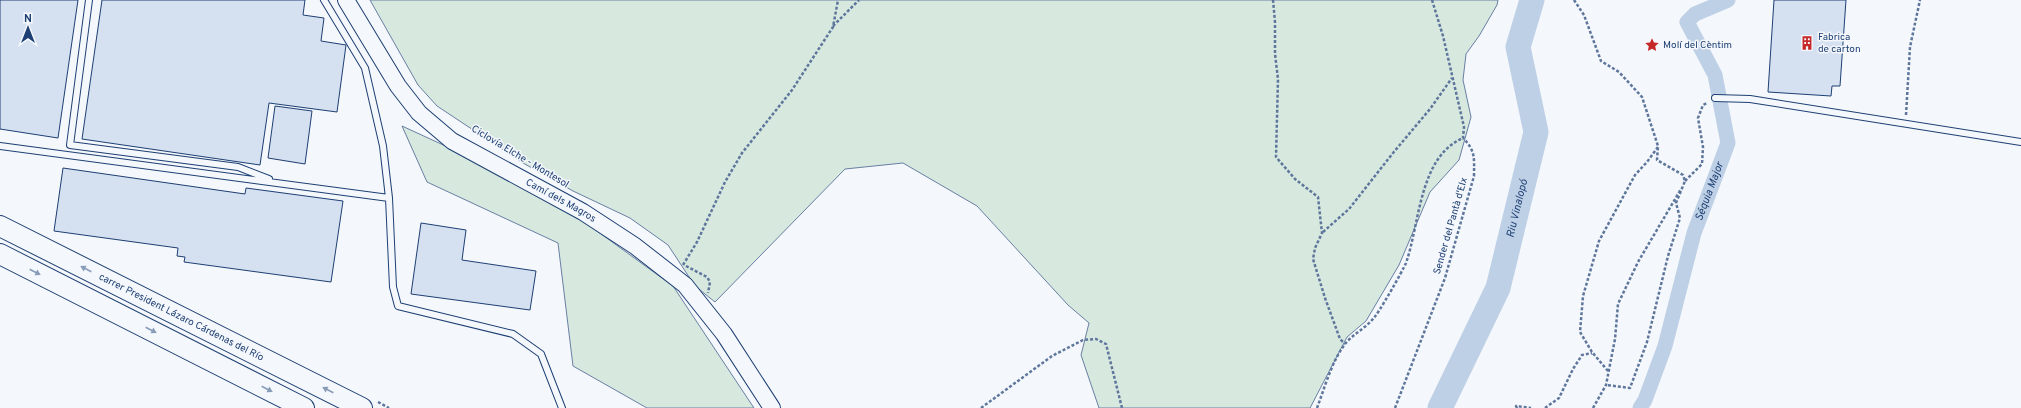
<svg xmlns="http://www.w3.org/2000/svg" width="2021" height="408" font-family="Overpass,sans-serif">
	<style>
		.green { fill: #d7e8df; stroke: #687fa3 }
		.lines { fill: none; stroke-linecap: round; stroke-linejoin: round }
		.canal { stroke: #bed0e5; stroke-width: 15 }
		.river { stroke: #bed0e5; stroke-width: 25 }
		.building { fill: #d5e0f0; stroke: #1d3f73 }
		.service-casing { stroke: #1d3f73; stroke-width: 8 }
		.tertiary-casing { stroke: #1d3f73; stroke-width: 18 }
		.primary-casing { stroke: #1d3f73; stroke-width: 22 }
		.path { stroke: #5e769c; stroke-width: 2.5; stroke-dasharray: 3 2; stroke-linecap: butt }
		.service { stroke: #f4f7fb; stroke-width: 6 }
		.tertiary { stroke: #f4f7fb; stroke-width: 16 }
		.primary { stroke: #f4f7fb; stroke-width: 20 }
		.oneway { fill: #889bb7 }
		.labels { text-anchor: middle; dominant-baseline: central; stroke-width: 3; stroke-linejoin: round; paint-order: stroke }
		.poi-label { font-size: 10px; fill: #1d3f73; stroke: #f4f7fb; text-anchor: start }
		.street-label { font-size: 10px; fill: #1d3f73; stroke: #f4f7fb }
		.water-label { font-size: 11px; font-style: italic; fill: #1d3f73; stroke: #f4f7fb }
	</style>
	<rect width="100%" height="100%" fill="#f4f7fb"/>
	<!-- green -->
	<path class="green" d="M 370,0 L 1498,0 L 1497,5 L 1479,36 L 1466,54 L 1463,80 L 1471,117 L 1459,160 L 1430,192 L 1399,265 L 1366,321 L 1347,337 L 1310,408 L 1099,408 L 1081,355 L 1089,323 L 1068,305 L 977,206 L 903,163 L 845,169 L 715,302 L 695,286 L 668,245 L 630,218 L 573,191 L 523,163 L 437,106 L 418,85 Z
		M 402,126 L 539,189 L 673,286 L 754,408 L 647,408 L 573,366 L 558,243 L 427,182 Z"/>
	<g class="lines">
		<!-- canal -->
		<path class="canal" id="s1" d="M 1640,408 L 1645,400 L 1665,346 L 1694,233 L 1728,143 L 1715,75 L 1687,22 L 1695,14 L 1728,0"/>
		<!-- river -->
		<path class="river" id="s2" d="M 1440,408 L 1498,288 L 1536,132 L 1518,47 L 1532,0"/>
	</g>
	<!-- building -->
	<path class="building" d="M 0,0 L 78,0 L 58,138 L 0,129 Z
		M 102,0 L 305,0 L 303,15 L 324,18 L 321,41 L 346,45 L 337,112 L 269,103 L 260,165 L 82,139 Z
		M 1774,0 L 1846,0 L 1840,86 L 1832,86 L 1831,96 L 1768,92 Z
		M 275,106 L 312,111 L 305,164 L 268,158 Z
		M 63,168 L 245,194 L 246,188 L 343,201 L 331,282 L 184,262 L 185,257 L 177,256 L 178,248 L 54,231 Z
		M 421,223 L 466,230 L 462,260 L 536,271 L 530,310 L 411,294 Z"/>
	<g class="lines">
		<defs>
			<path id="service" d="M 89,0 L 70,145 L 238,167 L 269,179
				M 324,0 L 365,68 L 383,146 L 389,198 L 393,287 L 398,306 L 513,334 L 541,354 L 562,408
				M 1715,98 L 1750,99 L 2021,142
				M 0,146 L 389,198"/>
			<g id="tertiary">
				<path id="s3" d="M 346,0 L 398,86 L 419,113 L 452,141 L 583,212 L 635,246 L 685,285 L 724,334 L 772,408"/>
			</g>
			<g id="primary">
				<path id="s4" d="M 0,226 L 362,408"/>
				<path d="M 0,254 L 304,408"/>
			</g>
		</defs>
		<!-- service casing -->
		<use href="#service" class="service-casing"/>
		<!-- tertiary casing -->
		<use href="#tertiary" class="tertiary-casing"/>
		<!-- primary casing -->
		<use href="#primary" class="primary-casing"/>
		<!-- path -->
		<path class="path" d="M 1273,0 L 1275,22 L 1275,54 L 1278,79 L 1276,157 L 1295,179 L 1318,197 L 1322,233 L 1315,248 L 1313,259 L 1325,298 L 1340,339 L 1345,344
			M 1432,0 L 1443,36 L 1464,127 L 1463,138
			M 1574,0 L 1584,15 L 1601,61 L 1619,72 L 1642,97 L 1658,146 L 1657,160 L 1683,175 L 1685,181 L 1676,203 L 1680,218 L 1668,256 L 1647,342 L 1630,388 L 1606,385
			M 833,26 L 859,0
			M 1906,115 L 1910,47 L 1920,0
			M 1685,181 L 1702,164 L 1703,147 L 1698,118 L 1703,105 L 1707,103
			M 1323,232 L 1349,209 L 1393,153 L 1430,109 L 1452,78
			M 683,265 L 697,242 L 725,182 L 742,153 L 792,90 L 833,27 L 838,0
			M 686,266 L 707,277 L 710,282 L 708,293
			M 1608,371 L 1592,352 L 1580,332 L 1583,296 L 1599,241 L 1635,175 L 1647,162 L 1658,147
			M 378,402 L 389,408
			M 981,408 L 1052,356 L 1083,340 L 1096,339 L 1106,344 L 1122,408
			M 1317,408 C 1325,387 1331,363 1345,344 C 1352,335 1364,329 1372,320 C 1378,315 1403,270 1406,263 C 1420,223 1419,157 1463,138
			M 1395,408 L 1445,278 L 1474,176 C 1474,159 1476,151 1463,138
			M 1517,408 L 1516,406 L 1531,408
			M 1545,408 L 1559,398 L 1573,369 L 1582,355 L 1592,353
			M 1593,408 L 1606,385 L 1615,339 L 1618,304 L 1638,262 L 1681,189"/>
		<!-- service -->
		<use href="#service" class="service"/>
		<!-- tertiary -->
		<use href="#tertiary" class="tertiary"/>
		<!-- primary -->
		<use href="#primary" class="primary"/>
	</g>
	<!-- one-way arrows -->
	<defs><path id="oneway-solid" d="M-6-.8H1V-3.2L6.5 0L1 3.2V.8H-6Z"/></defs>
	<g class="oneway">
		<use href="#oneway-solid" transform="translate(86 269) rotate(-153)"/>
		<use href="#oneway-solid" transform="translate(35 272) rotate(27)"/>
		<use href="#oneway-solid" transform="translate(151 330) rotate(27)"/>
		<use href="#oneway-solid" transform="translate(267 389) rotate(27)"/>
		<use href="#oneway-solid" transform="translate(328 390) rotate(-153)"/>
	</g>
	<!-- icons -->
	<defs>
		<symbol id="building-bare" viewBox="-9 -9 18 18"><path d="M-4-6H4V6H1V3H-1V6H-4ZM-2.5-4.3h1.7v1.8h-1.7ZM.8-4.3h1.7v1.8H.8ZM-2.5-1h1.7V.8h-1.7ZM.8-1h1.7V.8H.8Z" fill="#c62828" stroke="#f4f7fb" stroke-width="2.5" paint-order="stroke"/></symbol>
		<symbol id="sight-bare" viewBox="-9 -9 18 18"><path d="M0-6L1.8-2.2L6-1.7L2.9 1.2L3.7 5.4L0 3.3L-3.7 5.4L-2.9 1.2L-6-1.7L-1.8-2.2Z" fill="#c62828" stroke="#f4f7fb" stroke-width="2.5" paint-order="stroke"/></symbol>
	</defs>
	<g fill-rule="evenodd">
		<use href="#building-bare" x="1797" y="33" width="20" height="20"/>
		<use href="#sight-bare" x="1642" y="35" width="20" height="20"/>
	</g>
	<g class="labels">
		<!-- poi labels -->
		<g class="poi-label">
			<text x="1818" y="37">Fabrica<tspan x="1818" dy="12">de carton</tspan></text>
			<text x="1663" y="45">Molí del Cèntim</text>
		</g>
		<!-- street labels -->
		<g class="street-label">
			<text transform="translate(520 157) rotate(31)">Ciclovía Elche - Montesol</text>
			<text stroke="none"><textPath href="#s3" startOffset="302">Camí dels Magros</textPath></text>
			<text transform="translate(1451 226) rotate(-74)">Sender del Pantà d'Elx</text>
			<text stroke="none"><textPath href="#s4" startOffset="203">carrer President Lázaro Cárdenas del Río</textPath></text>
		</g>
		<!-- water labels -->
		<g class="water-label">
			<text stroke="none"><textPath href="#s1" startOffset="228">Séquia Major</textPath></text>
			<text stroke="none"><textPath href="#s2" startOffset="215">Riu Vinalopó</textPath></text>
		</g>
	</g>
	<!-- north arrow -->
	<g transform="translate(28 28)" stroke="#f4f7fb" stroke-width="3" paint-order="stroke">
	<path d="M0-3L7 15L0 10L-7 15Z" fill="#1d3f73"/>
	<text y="-6" font-size="11" font-weight="bold" text-anchor="middle" fill="#1d3f73">N</text>
	</g>
</svg>
